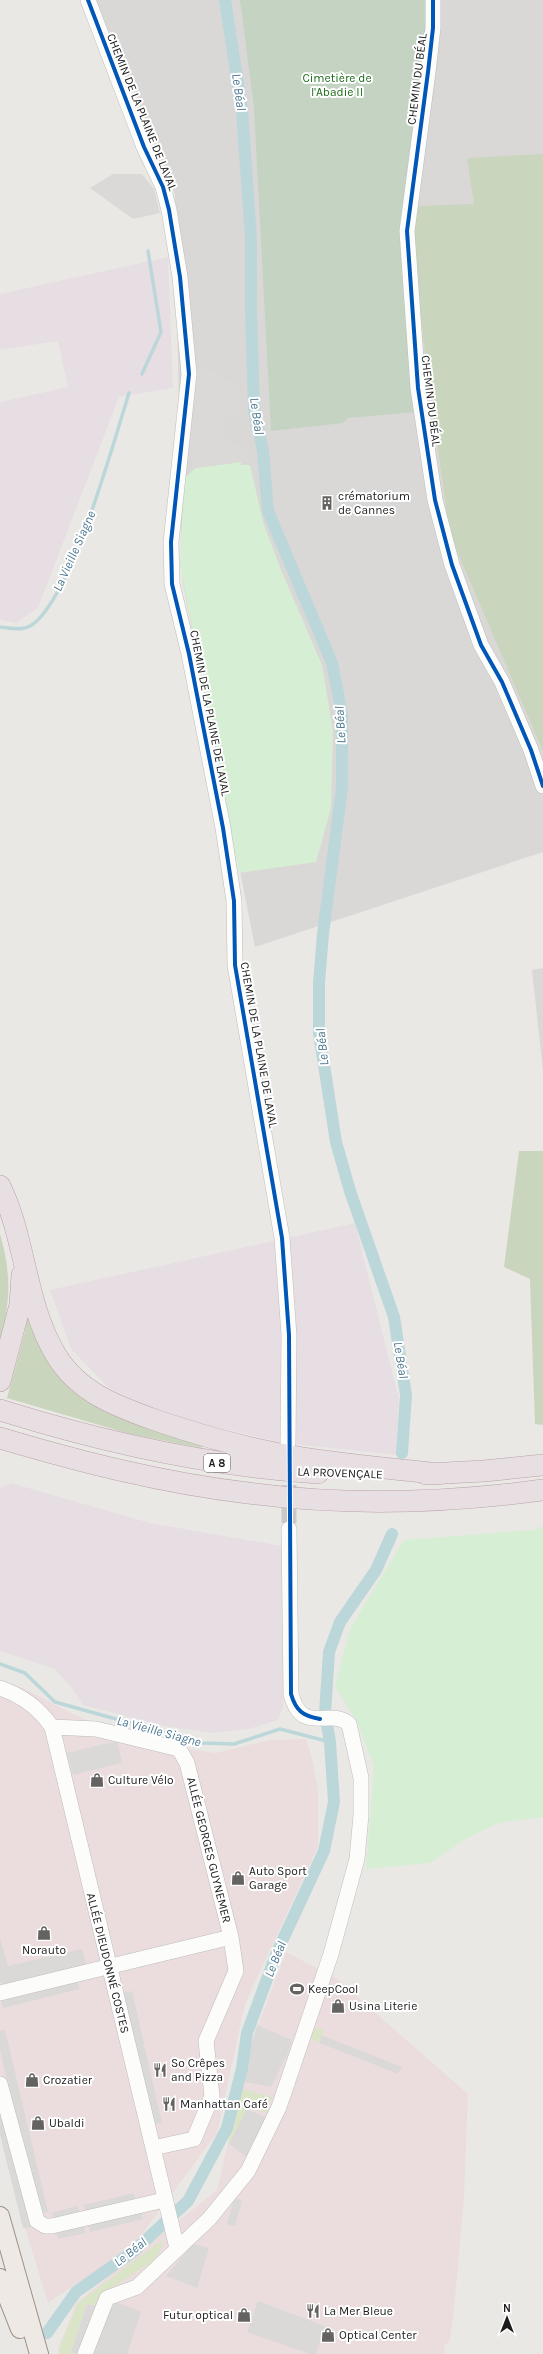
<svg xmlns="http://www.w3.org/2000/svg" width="543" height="2354" font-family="Karla,sans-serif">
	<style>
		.residential { fill: #d9d8d6 }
		.commercial { fill: #ebdddd }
		.industrial { fill: #e7dee4 }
		.grass { fill: #dae4c7 }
		.forest { fill: #c9d5bd }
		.cemetery { fill: #c5d3c3 }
		.park { fill: #d6eed3 }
		.parking { fill: #dad9d8 }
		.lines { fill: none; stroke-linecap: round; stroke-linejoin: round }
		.stream { stroke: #bcd7d9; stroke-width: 3.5 }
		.canal { stroke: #bcd7d9; stroke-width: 12 }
		.minor-tunnel { stroke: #cbc9c7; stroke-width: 15; stroke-dasharray: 15 8; stroke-linecap: butt }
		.minor-casing { stroke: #bdbdbb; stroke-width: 16 }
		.major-casing { stroke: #9d9285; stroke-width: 20 }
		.highway-casing { stroke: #bba0ab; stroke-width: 22 }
		.minor { stroke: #fcfcfb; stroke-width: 15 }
		.major { stroke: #eee9e5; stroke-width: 18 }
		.highway { stroke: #e7dfe1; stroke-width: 21 }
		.cycleway-casing { stroke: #fff; stroke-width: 6 }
		.cycleway { stroke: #0057b8; stroke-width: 4 }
		.labels { text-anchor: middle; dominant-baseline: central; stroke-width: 4; stroke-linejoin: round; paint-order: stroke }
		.shield { fill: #fff; stroke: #606060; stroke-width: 1 }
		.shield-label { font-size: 11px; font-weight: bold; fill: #1c1c1c }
		.park-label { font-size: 12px; fill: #1b6b18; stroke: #fff }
		.street-label { font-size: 12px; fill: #1c1c1c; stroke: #fff }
		.poi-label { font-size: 12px; fill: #1c1c1c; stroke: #fff; text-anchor: start }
		.water-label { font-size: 13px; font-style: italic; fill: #4e7891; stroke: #fff }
	</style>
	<rect width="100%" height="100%" fill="#eae8e5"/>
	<!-- residential -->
	<path class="residential" d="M 96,0 L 543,0 L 543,852 L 255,947 L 182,579 L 175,195 Z
		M 543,968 L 543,1071 L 532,970 Z"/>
	<!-- commercial -->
	<path class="commercial" d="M 0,1681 L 23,1688 L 97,1726 L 190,1749 L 216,1753 L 270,1740 L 306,1739 L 311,1754 L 318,1789 L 318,1847 L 245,2004 L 217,2133 L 134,2245 L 48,2303 L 26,2231 L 0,2121 Z
		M 286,1952 L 336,1978 L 468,2094 L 464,2198 L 454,2310 L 450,2341 L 445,2345 L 444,2354 L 59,2354 L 58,2349 L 77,2302 L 217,2190 L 251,2044 Z"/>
	<!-- industrial -->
	<path class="industrial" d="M 168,257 L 173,388 L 119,397 L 38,608 L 16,623 L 0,620 L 0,402 L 68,387 L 58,341 L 0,350 L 0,294 Z
		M 355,1223 L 399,1399 L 396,1455 L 283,1443 L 169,1416 L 109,1388 L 71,1349 L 50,1290 Z
		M 11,1483 L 150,1523 L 282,1546 L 283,1707 L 278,1720 L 249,1729 L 213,1733 L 164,1726 L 83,1705 L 72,1688 L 54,1669 L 0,1651 L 0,1488 Z"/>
	<!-- grass -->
	<path class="grass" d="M 316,2028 L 324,2030 L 320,2043 L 309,2038 Z
		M 241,2089 L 272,2097 L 267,2112 L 247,2109 L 229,2144 L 229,2136 L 234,2128 Z
		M 161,2241 L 163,2246 L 153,2261 L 102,2294 L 95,2306 L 87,2304 L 71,2352 L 75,2354 L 60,2354 L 59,2349 L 78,2303 Z"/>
	<!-- forest -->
	<path class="forest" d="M 543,154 L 543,751 L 450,535 L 426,363 L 413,235 L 419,206 L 474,204 L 467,158 Z
		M 519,1151 L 543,1151 L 543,1425 L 535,1424 L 530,1279 L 504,1267 Z
		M 0,1234 C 12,1275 10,1303 0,1344 Z
		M 29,1306 L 47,1355 L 203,1442 L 202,1448 L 130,1434 L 7,1398 L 25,1331 Z"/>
	<!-- cemetery -->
	<path class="cemetery" d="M 240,0 L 428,0 L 424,79 L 409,173 L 416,412 L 348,418 L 343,423 L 271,431 L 254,108 Z"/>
	<!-- park -->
	<path class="park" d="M 241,462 L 241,465 L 250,465 L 263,522 L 279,565 L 322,665 L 333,731 L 331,808 L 316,862 L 239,873 L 180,565 L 184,479 L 195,468 Z
		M 543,1526 L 543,1817 L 499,1823 L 467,1838 L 430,1863 L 366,1869 L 374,1767 L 358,1724 L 335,1686 L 351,1627 L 404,1540 L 533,1530 Z"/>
	<!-- parking -->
	<path class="parking" d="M 113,174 L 142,174 L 154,189 L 160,213 L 133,219 L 90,188 Z
		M 199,358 L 209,370 L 227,381 L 239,383 L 240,416 L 227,415 L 220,429 L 232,442 L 247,448 L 241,462 L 195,468 L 189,454 L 193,397 Z
		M 117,1741 L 122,1763 L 73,1775 L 67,1753 Z
		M 0,1938 L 8,1966 L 82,1949 L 86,1964 L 5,1985 L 0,1982 Z
		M 78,1982 L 79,1989 L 3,2008 L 1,2001 Z
		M 132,1991 L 162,2123 L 154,2124 L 122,1993 Z
		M 257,2025 L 292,2040 L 288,2053 L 271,2087 L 241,2081 Z
		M 5,2030 L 48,2212 L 38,2214 L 0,2050 L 0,2031 Z
		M 321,2035 L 402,2067 L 398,2074 L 320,2043 Z
		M 0,2099 L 20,2182 L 32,2227 L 23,2228 L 0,2135 Z
		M 247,2109 L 268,2119 L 248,2158 L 229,2144 Z
		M 134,2193 L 135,2200 L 86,2213 L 84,2205 Z
		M 234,2198 L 242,2201 L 235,2226 L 227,2224 Z
		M 77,2206 L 80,2214 L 54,2221 L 52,2213 Z
		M 141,2210 L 143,2219 L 90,2232 L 87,2223 Z
		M 83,2225 L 86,2233 L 58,2239 L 55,2231 Z
		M 193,2244 L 209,2248 L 197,2288 L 166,2276 Z
		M 258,2301 L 325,2326 L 316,2354 L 310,2354 L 247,2332 Z
		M 116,2302 L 141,2312 L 127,2354 L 91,2354 L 106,2309 Z
		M 87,2304 L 95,2306 L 77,2354 L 75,2354 L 71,2352 Z"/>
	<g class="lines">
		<!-- stream -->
		<path class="stream" d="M 142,374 L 161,332 L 148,251
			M 0,627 C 8,628 22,631 30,626 C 70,603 114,441 129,393
			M 0,1664 L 25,1673 L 55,1702 L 202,1743 L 234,1744 L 280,1729 L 330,1742"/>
		<!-- canal -->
		<path class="canal" d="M 225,0 L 242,110 L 251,238 L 251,309 L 254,410 L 263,451 L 268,511 L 332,663 L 342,715 L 342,787 L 323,934 L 319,983 L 319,1033 L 336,1142 L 350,1191 L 394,1317 L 406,1395 L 402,1453
			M 47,2333 L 76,2292 L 134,2251 L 188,2201 L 227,2128 L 242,2068 L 247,2033 L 277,1952 L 324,1851 L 334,1802 L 330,1742 L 325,1713 L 329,1652 L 340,1622 L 376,1570 L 392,1534"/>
		<!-- minor-tunnel -->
		<path class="minor-tunnel" d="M 289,1462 L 289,1529"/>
		<defs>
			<path id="minor" d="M 88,0 L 144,147 L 163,187 L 169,210 L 180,277 L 189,374 L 171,542 L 172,584 L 189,654 L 223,828 L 234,901 L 235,965 L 282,1238 L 289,1335 L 288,1444
				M 433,0 L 433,28 L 428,72 L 407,231 L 418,388 L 435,500 L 452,565 L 481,645 L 502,682 L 531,750 L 543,786
				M 0,1688 C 21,1695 39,1708 52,1727 L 177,2248
				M 52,1727 L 96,1729 L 179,1749 L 187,1763 L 231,1937 L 236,1971 L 206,2041 L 212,2096 L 194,2139 L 153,2148
				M 0,1993 L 231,1937
				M 0,2084 L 37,2221 L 45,2226 L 52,2226 L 164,2200
				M 85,2354 L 107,2298 L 137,2287 L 209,2219 L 248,2171 L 279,2107 L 331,1954 L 357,1859 L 361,1815 L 361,1778 L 349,1724 C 329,1707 302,1736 291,1694 L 289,1529"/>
			<path id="major" d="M 0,2216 L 39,2354
				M 0,2278 L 20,2329"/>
			<path id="highway" d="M 0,1186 C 26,1239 25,1304 56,1355 C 78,1392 116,1406 155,1420 C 196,1434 238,1446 280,1454 C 333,1464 387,1468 440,1474
				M 0,1381 L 20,1305 L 22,1275
				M 0,1410 C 105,1443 209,1466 318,1473
				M 0,1438 C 81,1462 163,1483 248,1493 C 345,1506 446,1503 543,1490
				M 426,1474 L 484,1471 L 543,1465"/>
		</defs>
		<!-- minor casing -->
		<use href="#minor" class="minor-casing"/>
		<!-- major casing -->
		<use href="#major" class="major-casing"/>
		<!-- highway casing -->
		<use href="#highway" class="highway-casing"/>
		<!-- minor -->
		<use href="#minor" class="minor"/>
		<!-- major -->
		<use href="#major" class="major"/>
		<!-- highway -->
		<use href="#highway" class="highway"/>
		<defs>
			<path id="cycleway" d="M 88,0 L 144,147 L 163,187 L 169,210 L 180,277 L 189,374 L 171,542 L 172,584 L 189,654 L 223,828 L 234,901 L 235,965 L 282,1238 L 289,1335 L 291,1694 C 296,1711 303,1716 320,1719
				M 433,0 L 433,28 L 428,72 L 407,231 L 418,388 L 435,500 L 452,565 L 481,645 L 502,682 L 531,750 L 543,786"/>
		</defs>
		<!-- cycleway casing -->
		<use href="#cycleway" class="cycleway-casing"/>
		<!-- cycleway -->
		<use href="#cycleway" class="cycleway"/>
	</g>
	<!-- icons -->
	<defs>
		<symbol id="building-bare" viewBox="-9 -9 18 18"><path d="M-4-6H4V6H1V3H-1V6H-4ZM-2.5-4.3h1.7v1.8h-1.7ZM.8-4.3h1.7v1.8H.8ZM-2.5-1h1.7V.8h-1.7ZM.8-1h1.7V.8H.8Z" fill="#646362" stroke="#fff" stroke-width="2.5" paint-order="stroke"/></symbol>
		<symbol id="shop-bare" viewBox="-9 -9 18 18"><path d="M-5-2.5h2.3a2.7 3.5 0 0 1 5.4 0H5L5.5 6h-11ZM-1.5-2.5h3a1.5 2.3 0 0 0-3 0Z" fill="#646362" stroke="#fff" stroke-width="2.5" paint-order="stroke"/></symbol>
		<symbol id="stadium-bare" viewBox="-9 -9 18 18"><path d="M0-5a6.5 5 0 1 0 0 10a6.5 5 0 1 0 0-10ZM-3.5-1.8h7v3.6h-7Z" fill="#646362" stroke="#fff" stroke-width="2.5" paint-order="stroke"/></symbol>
		<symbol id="restaurant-bare" viewBox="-9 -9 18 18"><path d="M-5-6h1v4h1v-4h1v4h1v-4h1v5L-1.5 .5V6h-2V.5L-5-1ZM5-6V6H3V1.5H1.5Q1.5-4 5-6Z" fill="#646362" stroke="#fff" stroke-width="2.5" paint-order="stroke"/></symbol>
	</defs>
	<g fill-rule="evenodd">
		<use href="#building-bare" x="317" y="493" width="20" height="20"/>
		<use href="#shop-bare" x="87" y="1770" width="20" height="20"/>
		<use href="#shop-bare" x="228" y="1868" width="20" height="20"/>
		<use href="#shop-bare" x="34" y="1923" width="20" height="20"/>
		<use href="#stadium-bare" x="287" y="1979" width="20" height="20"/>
		<use href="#shop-bare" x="328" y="1996" width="20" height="20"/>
		<use href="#restaurant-bare" x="150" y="2060" width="20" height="20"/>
		<use href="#shop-bare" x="22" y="2070" width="20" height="20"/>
		<use href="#restaurant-bare" x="159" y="2094" width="20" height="20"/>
		<use href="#shop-bare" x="28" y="2113" width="20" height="20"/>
		<use href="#restaurant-bare" x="303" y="2301" width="20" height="20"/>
		<use href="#shop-bare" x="234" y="2305" width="20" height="20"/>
		<use href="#shop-bare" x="318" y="2325" width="20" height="20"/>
	</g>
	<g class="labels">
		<!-- shield labels -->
		<rect class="shield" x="204" y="1454" width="26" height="18" rx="3"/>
		<g class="shield-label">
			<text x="217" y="1463">A 8</text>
		</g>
		<!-- park labels -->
		<g class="park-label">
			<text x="337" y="78">Cimetière de<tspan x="337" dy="14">l'Abadie II</tspan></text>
		</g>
		<!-- street labels -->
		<g class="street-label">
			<text transform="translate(417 79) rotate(-83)">CHEMIN DU BÉAL</text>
			<text transform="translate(142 112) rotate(68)">CHEMIN DE LA PLAINE DE LAVAL</text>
			<text transform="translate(431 401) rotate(83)">CHEMIN DU BÉAL</text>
			<text transform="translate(210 713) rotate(79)">CHEMIN DE LA PLAINE DE LAVAL</text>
			<text transform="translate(259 1045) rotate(80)">CHEMIN DE LA PLAINE DE LAVAL</text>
			<text transform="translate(340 1473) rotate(2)">LA PROVENÇALE</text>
			<text transform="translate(209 1850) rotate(76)">ALLÉE GEORGES GUYNEMER</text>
			<text transform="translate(108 1963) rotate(76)">ALLÉE DIEUDONNÉ COSTES</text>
		</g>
		<!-- poi labels -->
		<g class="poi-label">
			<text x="338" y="496">crématorium<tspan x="338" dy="14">de Cannes</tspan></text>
			<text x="108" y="1780">Culture Vélo</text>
			<text x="249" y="1871">Auto Sport<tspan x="249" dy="14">Garage</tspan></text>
			<text x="44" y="1950" text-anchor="middle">Norauto</text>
			<text x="308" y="1989">KeepCool</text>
			<text x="349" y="2006">Usina Literie</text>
			<text x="171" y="2063">So Crêpes<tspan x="171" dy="14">and Pizza</tspan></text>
			<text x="43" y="2080">Crozatier</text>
			<text x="180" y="2104">Manhattan Café</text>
			<text x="49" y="2123">Ubaldi</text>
			<text x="324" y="2311">La Mer Bleue</text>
			<text x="233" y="2315" text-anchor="end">Futur optical</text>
			<text x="339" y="2335">Optical Center</text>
		</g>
		<!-- water labels -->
		<g class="water-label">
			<text transform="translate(239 92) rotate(82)">Le Béal</text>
			<text transform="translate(257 416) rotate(82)">Le Béal</text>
			<text transform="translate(74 551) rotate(-66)">La Vieille Siagne</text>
			<text transform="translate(340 725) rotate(-93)">Le Béal</text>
			<text transform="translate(322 1047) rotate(-96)">Le Béal</text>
			<text transform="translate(401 1360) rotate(81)">Le Béal</text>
			<text transform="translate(159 1731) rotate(15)">La Vieille Siagne</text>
			<text transform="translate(275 1959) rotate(-68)">Le Béal</text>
			<text transform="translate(130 2252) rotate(-38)">Le Béal</text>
		</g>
	</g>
	<!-- north arrow -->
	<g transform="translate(507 2318)" stroke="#ffffff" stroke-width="3" paint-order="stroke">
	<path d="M0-3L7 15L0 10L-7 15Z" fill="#1c1c1c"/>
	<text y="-6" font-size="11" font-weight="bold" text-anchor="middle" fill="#1c1c1c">N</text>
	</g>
</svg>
